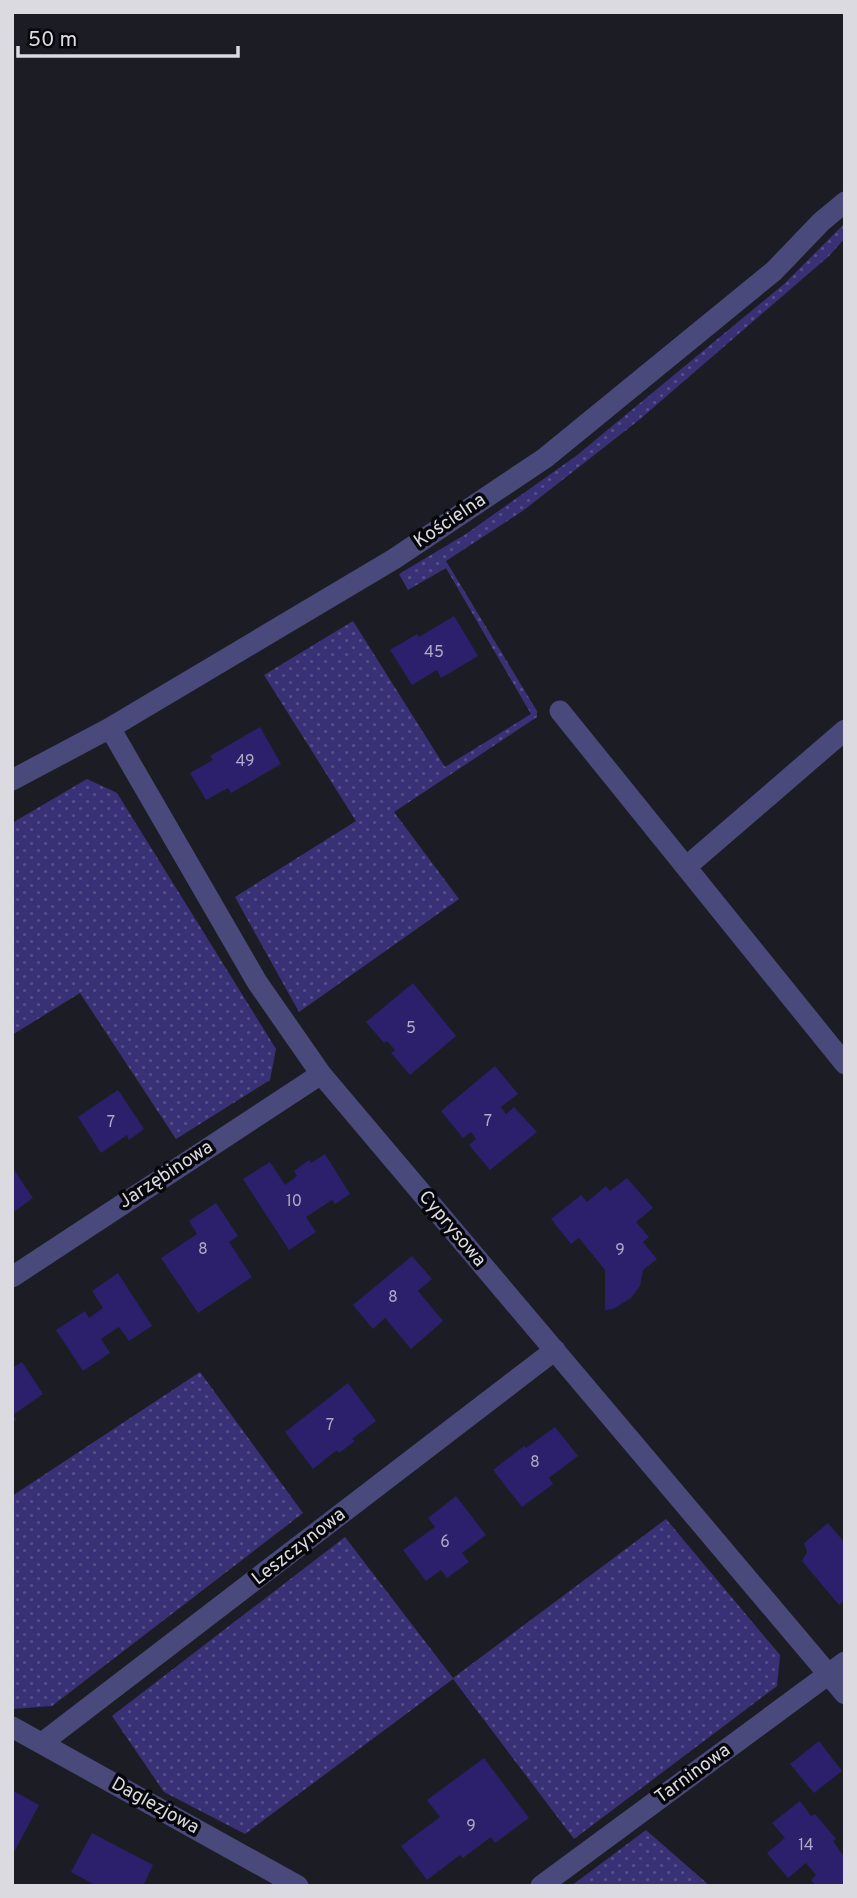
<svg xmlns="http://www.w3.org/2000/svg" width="857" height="1898" font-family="Overpass,sans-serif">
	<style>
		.grass { fill: url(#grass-dots) }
		.building { fill: #2c1f6b }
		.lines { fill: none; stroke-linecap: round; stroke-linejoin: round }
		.street { stroke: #4a497c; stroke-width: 21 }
		.labels { text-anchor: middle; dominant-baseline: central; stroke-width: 7; stroke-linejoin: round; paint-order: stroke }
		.number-label { font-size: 16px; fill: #aeabc3 }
		.street-label { font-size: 19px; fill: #dadae0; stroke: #07070b }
	</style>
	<defs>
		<pattern id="grass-dots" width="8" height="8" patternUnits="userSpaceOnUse" patternTransform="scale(1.75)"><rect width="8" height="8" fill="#383176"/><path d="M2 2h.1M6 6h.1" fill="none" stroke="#544e89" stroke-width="1.8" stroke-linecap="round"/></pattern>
	</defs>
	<rect width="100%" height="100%" fill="#1c1d24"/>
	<!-- grass -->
	<path class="grass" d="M 845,223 L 845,238 L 829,256 L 639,420 L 524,510 L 446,561 L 537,711 L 537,717 L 394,812 L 459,899 L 299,1012 L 235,897 L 356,821 L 264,675 L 353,621 L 445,767 L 531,714 L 446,568 L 408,590 L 399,574 L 466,534 L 576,456 L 784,284 Z
		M 87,779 L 117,793 L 276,1049 L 270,1080 L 176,1139 L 80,993 L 12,1035 L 12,823 Z
		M 200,1372 L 303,1513 L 52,1706 L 12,1709 L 12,1496 Z
		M 666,1519 L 780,1655 L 777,1686 L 574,1839 L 453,1679 L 245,1834 L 164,1792 L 112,1716 L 345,1537 L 453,1678 Z
		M 646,1830 L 710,1886 L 571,1886 Z"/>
	<!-- building -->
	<path class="building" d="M 454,616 L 478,656 L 441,678 L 437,670 L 412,685 L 390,650 L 417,634 L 419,637 Z
		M 260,727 L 281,764 L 231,793 L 228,788 L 206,800 L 190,773 L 213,760 L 210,756 Z
		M 413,983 L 456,1036 L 410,1075 L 391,1053 L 395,1050 L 387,1041 L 384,1043 L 366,1022 Z
		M 495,1066 L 518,1094 L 501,1107 L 506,1114 L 514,1107 L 537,1132 L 490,1170 L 469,1145 L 476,1139 L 471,1132 L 463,1138 L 441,1111 Z
		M 118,1090 L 144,1129 L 129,1140 L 127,1135 L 101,1153 L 78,1117 Z
		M 325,1154 L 350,1194 L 335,1204 L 332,1200 L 306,1217 L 316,1232 L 289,1250 L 243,1179 L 270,1162 L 285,1185 L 297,1176 L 294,1171 L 309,1160 L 311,1163 Z
		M 12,1167 L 33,1198 L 12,1213 Z
		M 627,1178 L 653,1208 L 636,1222 L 649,1237 L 643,1242 L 657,1259 L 643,1270 L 640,1286 L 631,1298 L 613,1309 L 605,1310 L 605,1270 L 579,1238 L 571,1244 L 551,1219 L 581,1195 L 587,1202 L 606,1186 L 610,1191 Z
		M 216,1203 L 238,1236 L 229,1242 L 252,1277 L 198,1313 L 161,1258 L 197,1234 L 189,1221 Z
		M 412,1256 L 432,1279 L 418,1291 L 443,1321 L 411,1349 L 385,1318 L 373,1329 L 353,1305 Z
		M 118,1273 L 152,1326 L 129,1341 L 119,1327 L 101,1339 L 110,1353 L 83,1371 L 56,1330 L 85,1311 L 89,1318 L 103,1308 L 92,1291 Z
		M 22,1362 L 43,1394 L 13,1415 L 16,1420 L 12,1423 L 12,1368 Z
		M 348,1383 L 376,1421 L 352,1439 L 355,1441 L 339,1453 L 337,1450 L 313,1469 L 285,1432 Z
		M 555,1427 L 578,1456 L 549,1478 L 553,1484 L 522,1507 L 493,1470 L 524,1446 L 526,1448 Z
		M 456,1496 L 486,1535 L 462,1553 L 469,1562 L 447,1578 L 441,1570 L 426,1581 L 403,1550 L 435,1527 L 428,1518 Z
		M 828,1523 L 845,1543 L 845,1600 L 839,1605 L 802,1561 L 807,1552 L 804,1543 Z
		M 819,1741 L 842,1771 L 814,1793 L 790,1764 Z
		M 484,1758 L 529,1818 L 495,1843 L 491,1837 L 463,1858 L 460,1855 L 427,1880 L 401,1846 L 440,1817 L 427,1800 Z
		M 12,1790 L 39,1805 L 12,1856 Z
		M 800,1801 L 811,1816 L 815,1814 L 836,1839 L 833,1841 L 842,1854 L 845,1852 L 845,1886 L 816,1886 L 811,1880 L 816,1875 L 806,1863 L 788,1878 L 767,1853 L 785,1838 L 772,1823 Z
		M 92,1833 L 153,1865 L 143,1886 L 97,1886 L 71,1872 Z"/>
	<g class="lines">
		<!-- street -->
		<path class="street" d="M 560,711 L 845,1064
			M 110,728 L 257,982 L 321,1074 L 845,1694
			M 12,780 L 110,728 L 394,559 L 545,458 L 774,271 L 821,222 L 845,202
			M 686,867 L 845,730
			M 12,1277 L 321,1074
			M 12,1727 L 298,1886
			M 42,1743 L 555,1350
			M 541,1886 L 845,1662"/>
	</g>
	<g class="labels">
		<!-- number labels -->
		<g class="number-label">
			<text x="434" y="653">45</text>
			<text x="245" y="762">49</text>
			<text x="411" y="1029">5</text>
			<text x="488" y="1122">7</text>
			<text x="111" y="1123">7</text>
			<text x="294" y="1202">10</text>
			<text x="203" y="1250">8</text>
			<text x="620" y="1251">9</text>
			<text x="393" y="1298">8</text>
			<text x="330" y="1426">7</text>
			<text x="535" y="1463">8</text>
			<text x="445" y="1543">6</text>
			<text x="471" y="1827">9</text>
			<text x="806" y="1846">14</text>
		</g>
		<!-- street labels -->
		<g class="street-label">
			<text transform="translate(450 521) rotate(-34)">Kościelna</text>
			<text transform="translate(166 1175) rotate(-33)">Jarzębinowa</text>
			<text transform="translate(452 1229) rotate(50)">Cyprysowa</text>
			<text transform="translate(299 1547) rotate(-38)">Leszczynowa</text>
			<text transform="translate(693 1774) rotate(-36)">Tarninowa</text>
			<text transform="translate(155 1806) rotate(29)">Daglezjowa</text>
		</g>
	</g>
	<!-- border -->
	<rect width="857" height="1898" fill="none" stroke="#dadae0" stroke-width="28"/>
	<!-- scale -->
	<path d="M18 46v10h220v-10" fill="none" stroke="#dadae0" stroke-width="3.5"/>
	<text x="28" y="46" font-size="21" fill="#dadae0" stroke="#07070b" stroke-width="5" paint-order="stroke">50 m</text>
</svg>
